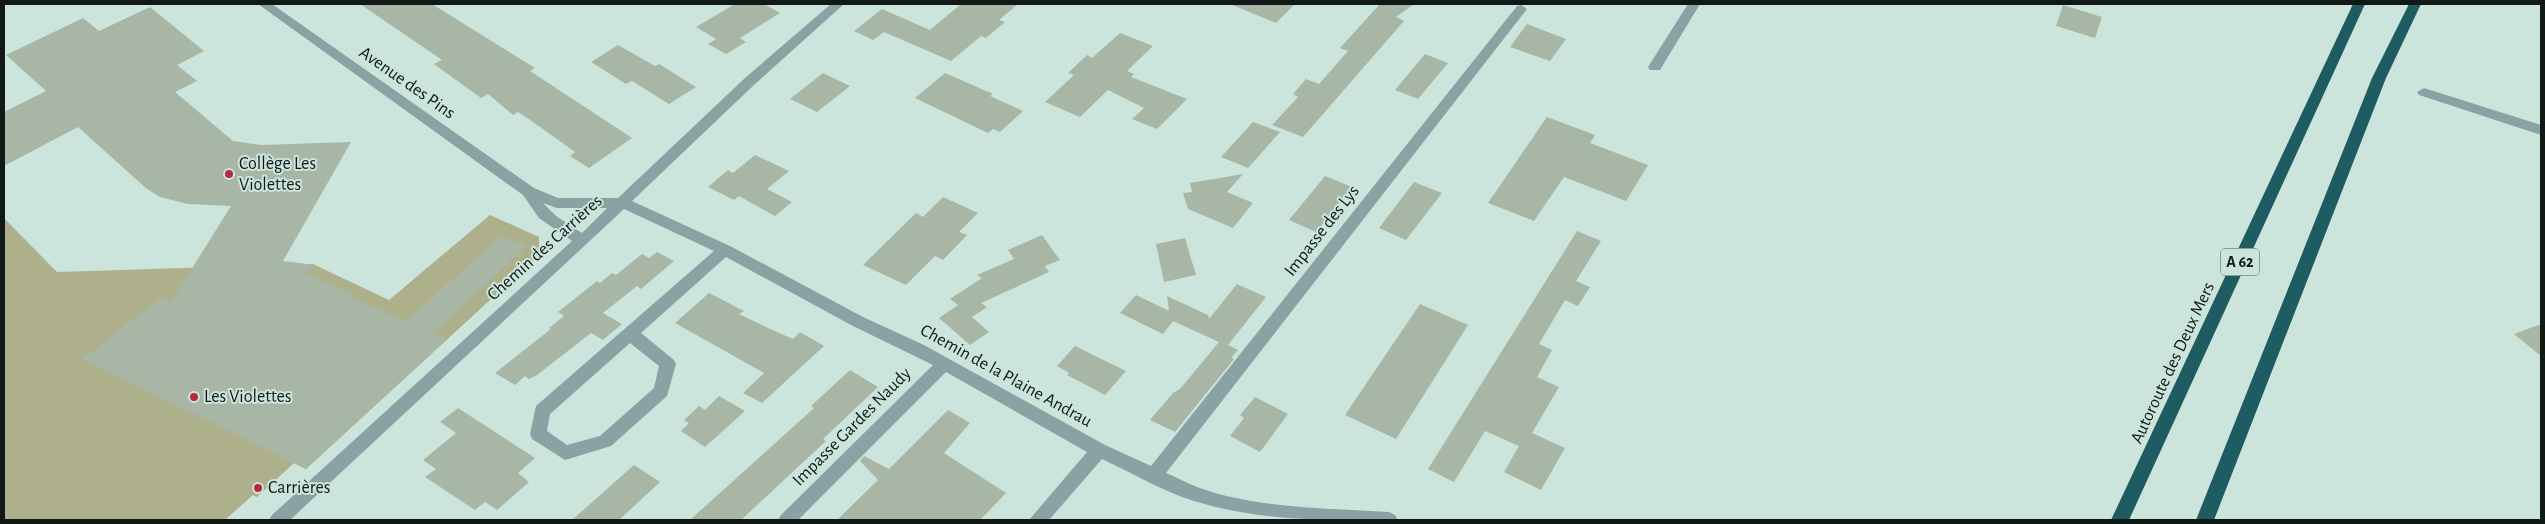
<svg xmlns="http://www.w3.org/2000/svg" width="2545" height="524" font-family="'Alegreya Sans',sans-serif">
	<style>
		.green { fill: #aeb08b }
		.building { fill: #a7b6a5 }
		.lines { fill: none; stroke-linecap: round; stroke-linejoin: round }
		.minor { fill: #89a2a4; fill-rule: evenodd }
		.highway { fill: #1f5c61; fill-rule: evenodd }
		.poi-dot { fill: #b92740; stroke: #cce5dc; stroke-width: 2 }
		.labels { text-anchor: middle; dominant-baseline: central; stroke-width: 4; stroke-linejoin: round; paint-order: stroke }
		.shield { fill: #cce5dc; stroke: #485651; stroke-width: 1 }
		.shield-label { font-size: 16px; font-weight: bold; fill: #101916 }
		.street-label { font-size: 18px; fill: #101916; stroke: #cce5dc }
		.poi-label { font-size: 18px; fill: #101916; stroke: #cce5dc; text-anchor: start }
	</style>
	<rect width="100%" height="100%" fill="#cce5dc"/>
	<!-- green -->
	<path class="green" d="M 490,215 L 539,237 L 539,255 L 306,469 L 294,463 L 257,497 L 253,495 L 225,520 L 4,520 L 4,218 L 57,272 L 307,264 L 313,264 L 389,300 Z"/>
	<!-- building -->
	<path class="building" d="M 360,4 L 432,4 L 535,68 L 530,71 L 632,138 L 589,168 L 570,156 L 575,152 L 526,117 L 518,112 L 513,115 L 488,94 L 481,98 L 434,64 L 442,60 Z
		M 735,4 L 764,4 L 780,13 L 740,38 L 746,42 L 726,54 L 708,44 L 716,39 L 696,27 Z
		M 961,4 L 1018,4 L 999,20 L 1005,22 L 986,38 L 981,36 L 951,61 L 884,32 L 873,40 L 854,31 L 882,9 L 930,30 Z
		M 1230,4 L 1295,4 L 1276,23 Z
		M 1380,4 L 1414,4 L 1396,17 L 1404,21 L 1303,137 L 1272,125 L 1298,97 L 1293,94 L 1306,79 L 1319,84 L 1348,51 L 1340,48 Z
		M 2063,5 L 2102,17 L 2095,38 L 2056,26 Z
		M 150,7 L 204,51 L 177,65 L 197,81 L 175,92 L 233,141 L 261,145 L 351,142 L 283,261 L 315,265 L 305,273 L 354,294 L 351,297 L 406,321 L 501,236 L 527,246 L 433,333 L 447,339 L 306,469 L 82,359 L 162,297 L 171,302 L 231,206 L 188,204 L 160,197 L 147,189 L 78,127 L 4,166 L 4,112 L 46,91 L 6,55 L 83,18 L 99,31 Z
		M 1527,24 L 1566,39 L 1550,61 L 1510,47 Z
		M 1120,33 L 1153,46 L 1127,71 L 1134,74 L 1131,77 L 1187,99 L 1157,129 L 1132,119 L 1144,108 L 1108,90 L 1080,117 L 1045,102 L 1074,75 L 1068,73 L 1087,55 L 1092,58 Z
		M 618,45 L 655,66 L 659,64 L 696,87 L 669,104 L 632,81 L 626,84 L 591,62 Z
		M 1425,54 L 1448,63 L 1418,99 L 1395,90 Z
		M 823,73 L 850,86 L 817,112 L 790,99 Z
		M 945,73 L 993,94 L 990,96 L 1023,111 L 1000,132 L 993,129 L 988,133 L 915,98 Z
		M 1547,117 L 1595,135 L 1590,143 L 1648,165 L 1626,201 L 1564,177 L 1534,221 L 1488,203 Z
		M 1253,122 L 1280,132 L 1248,168 L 1221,157 Z
		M 755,155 L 789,171 L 767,189 L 792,202 L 775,216 L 739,196 L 734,200 L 708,187 L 728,170 L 733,173 Z
		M 1243,174 L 1227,192 L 1253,203 L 1233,228 L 1188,209 L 1183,193 L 1192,192 L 1190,183 Z
		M 1325,176 L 1352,187 L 1316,232 L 1289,220 Z
		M 1414,182 L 1442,193 L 1406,240 L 1379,228 Z
		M 943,197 L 978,213 L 959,232 L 967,235 L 943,260 L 935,256 L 906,285 L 863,265 L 916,213 L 923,217 Z
		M 1577,231 L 1601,241 L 1576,281 L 1590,287 L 1578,306 L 1565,300 L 1539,344 L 1552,350 L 1537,377 L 1559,387 L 1532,433 L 1565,448 L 1541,490 L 1504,472 L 1519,446 L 1485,431 L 1454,482 L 1428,469 Z
		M 1042,235 L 1060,260 L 1045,266 L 1049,272 L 981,303 L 987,307 L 972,317 L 989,332 L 970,345 L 939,318 L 958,305 L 950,299 L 982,278 L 977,275 L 1014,259 L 1008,250 Z
		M 1185,238 L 1196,275 L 1164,282 L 1156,244 Z
		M 657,252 L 674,261 L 641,289 L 637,286 L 603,313 L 622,324 L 603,340 L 591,333 L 537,375 L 529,379 L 525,376 L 515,385 L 495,373 L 551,329 L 549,328 L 564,316 L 558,312 L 597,281 L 600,283 L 612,273 L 616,275 L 642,254 L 649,258 Z
		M 1237,284 L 1266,297 L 1228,345 L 1238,350 L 1231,358 L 1234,359 L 1175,432 L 1150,420 L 1173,393 L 1180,389 L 1219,342 L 1173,321 L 1163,334 L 1120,313 L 1136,295 L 1169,311 L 1167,296 L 1208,315 L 1209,319 Z
		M 709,293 L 744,311 L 739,314 L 768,328 L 793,339 L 800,332 L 824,346 L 762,403 L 743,393 L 764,373 L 675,323 Z
		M 1420,304 L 1468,325 L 1396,439 L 1345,415 Z
		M 2541,324 L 2541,356 L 2514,334 Z
		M 1075,346 L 1126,371 L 1105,395 L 1067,375 L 1069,373 L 1057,366 Z
		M 850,370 L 878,387 L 823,439 L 826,441 L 741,520 L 690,520 L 814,408 L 811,406 Z
		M 719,396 L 745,411 L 705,447 L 681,431 L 689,423 L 684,420 L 699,406 L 705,410 Z
		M 1255,397 L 1288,414 L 1260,452 L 1230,436 L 1244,418 L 1240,415 Z
		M 458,408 L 535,458 L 518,473 L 529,482 L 497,510 L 485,502 L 475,510 L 425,477 L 436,469 L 423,460 L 456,433 L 440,422 Z
		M 948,410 L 970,423 L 944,453 L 1006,493 L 980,520 L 837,520 L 878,480 L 860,461 L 864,456 L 889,469 Z
		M 634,465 L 660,482 L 619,520 L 572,520 Z"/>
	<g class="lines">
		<!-- minor -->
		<path class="minor" d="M 258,4 L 272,4 L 534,188 L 558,198 L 618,198 L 745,78 L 831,4 L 844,4 L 755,84 L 632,201 L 730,246 L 863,317 L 924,345 L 1105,445 L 1151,466 L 1517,6 L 1521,5 L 1527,9 L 1166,473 C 1176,477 1187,483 1197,487 C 1257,509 1326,508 1389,512 L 1395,515 L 1398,520 C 1328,520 1262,522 1194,501 C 1162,491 1132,473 1102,459 L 1049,520 L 1029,520 L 1087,452 L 946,372 L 798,520 L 778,520 L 781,515 L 933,365 L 851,325 L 726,257 L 641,333 L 674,360 L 676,364 L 667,396 L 611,446 L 565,460 L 532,439 L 530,434 L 536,406 L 714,251 L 624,209 L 290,520 L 269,520 L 272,515 L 572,241 L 539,218 L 523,195 ZM 543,203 L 557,208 L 607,208 L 582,233 L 556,216 ZM 630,343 L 659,366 L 654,388 L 600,436 L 567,445 L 547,431 L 550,414 Z
			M 1688,4 L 1700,4 L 1660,70 L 1650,70 L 1648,67 Z
			M 2424,88 L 2541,125 L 2541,135 L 2419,95 L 2417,92 Z"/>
		<!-- highway -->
		<path class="highway" d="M 2353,4 L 2365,4 L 2129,520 L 2111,520 Z
			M 2409,4 L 2421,4 L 2386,78 L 2214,520 L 2196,520 L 2372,78 Z"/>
	</g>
	<!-- markers -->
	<g class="poi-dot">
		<circle cx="229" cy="174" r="5"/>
		<circle cx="194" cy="397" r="5"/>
		<circle cx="258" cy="488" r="5"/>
	</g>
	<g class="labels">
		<!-- shield labels -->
		<rect class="shield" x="2221" y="248.5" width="38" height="27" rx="4"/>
		<g class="shield-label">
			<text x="2240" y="262">A 62</text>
		</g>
		<!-- street labels -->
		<g class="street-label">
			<text transform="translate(407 83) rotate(35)">Avenue des Pins</text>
			<text transform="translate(1322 231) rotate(-52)">Impasse des Lys</text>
			<text transform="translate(545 248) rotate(-42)">Chemin des Carrières</text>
			<text transform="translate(2173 363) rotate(-65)">Autoroute des Deux Mers</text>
			<text transform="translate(1006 376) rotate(29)">Chemin de la Plaine Andrau</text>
			<text transform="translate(852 427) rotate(-45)">Impasse Gardes Naudy</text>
		</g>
		<!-- poi labels -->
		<g class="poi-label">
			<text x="239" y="164">Collège Les<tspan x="239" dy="21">Violettes</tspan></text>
			<text x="204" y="397">Les Violettes</text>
			<text x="268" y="488">Carrières</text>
		</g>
	</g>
	<!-- border -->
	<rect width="2545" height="524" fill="none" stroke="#101916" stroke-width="10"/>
</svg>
